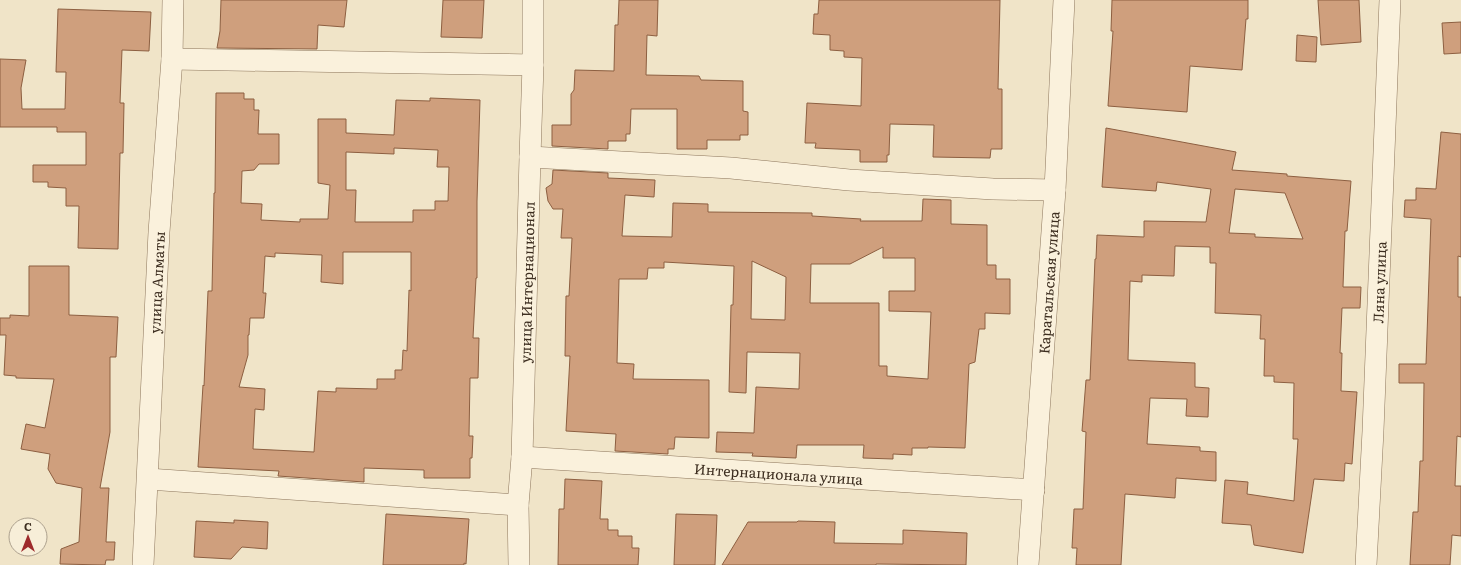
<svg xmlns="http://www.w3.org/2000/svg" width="1461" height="565" font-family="Literata,serif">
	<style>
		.building { fill: #cf9f7d; stroke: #8d5f41; fill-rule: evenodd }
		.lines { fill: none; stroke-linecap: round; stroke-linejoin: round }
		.street-casing { stroke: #8d765c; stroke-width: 22 }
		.street { stroke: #faf1dc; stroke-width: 21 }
		.labels { text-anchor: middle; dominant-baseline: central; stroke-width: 4; stroke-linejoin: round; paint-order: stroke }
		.street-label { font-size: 14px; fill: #3d2e20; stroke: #f7eed8 }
	</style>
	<rect width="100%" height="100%" fill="#f0e4c8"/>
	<!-- building -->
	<path class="building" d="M 221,0 L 347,0 L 344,27 L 318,25 L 317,49 L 217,48 L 220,31 Z
		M 443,0 L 484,0 L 482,38 L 441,37 Z
		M 619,0 L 658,0 L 657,36 L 647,35 L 646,75 L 699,76 L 701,80 L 743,81 L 743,111 L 748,112 L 748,135 L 740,135 L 740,140 L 707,140 L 707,149 L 677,149 L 677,109 L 631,109 L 630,134 L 626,134 L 626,141 L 608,141 L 608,149 L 552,146 L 552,125 L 571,125 L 571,94 L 574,90 L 575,70 L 614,71 L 615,25 L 618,25 Z
		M 819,0 L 1000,0 L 998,89 L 1002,89 L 1002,149 L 991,149 L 990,158 L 933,157 L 934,125 L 890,124 L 889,155 L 887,155 L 887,162 L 860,162 L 860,150 L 815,148 L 816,143 L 805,143 L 807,103 L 861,106 L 862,58 L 844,57 L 844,51 L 830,50 L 830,35 L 813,34 L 814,14 L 818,14 Z
		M 1112,0 L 1248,0 L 1248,19 L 1246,19 L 1242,70 L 1190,66 L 1187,112 L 1108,106 L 1113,31 L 1111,31 Z
		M 1318,0 L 1359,0 L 1361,42 L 1321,45 Z
		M 58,9 L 151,12 L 149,51 L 122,50 L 120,103 L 124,103 L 123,153 L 120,153 L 118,249 L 78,248 L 79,206 L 66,206 L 66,188 L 48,187 L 48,182 L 33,182 L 33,165 L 86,165 L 86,132 L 57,132 L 57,127 L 0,127 L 0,59 L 26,60 L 21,88 L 22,109 L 65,109 L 66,72 L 56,72 Z
		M 1461,22 L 1461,53 L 1444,54 L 1442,23 Z
		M 1297,35 L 1317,37 L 1316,62 L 1296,61 Z
		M 216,93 L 244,93 L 244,99 L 254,99 L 254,110 L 259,110 L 258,134 L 279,134 L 279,164 L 259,164 L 254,170 L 242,171 L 241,203 L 262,204 L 261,220 L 300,222 L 300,219 L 328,219 L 330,185 L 318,183 L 318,119 L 346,119 L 346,133 L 394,135 L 396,100 L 430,101 L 430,98 L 480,100 L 477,201 L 477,278 L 476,278 L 473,338 L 479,338 L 478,378 L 470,378 L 469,436 L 473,436 L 472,458 L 470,458 L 470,478 L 424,478 L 424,470 L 364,468 L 364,482 L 278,476 L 279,471 L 198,467 L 203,385 L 204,386 L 208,291 L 212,291 L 214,193 L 215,193 ZM 394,148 L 438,150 L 437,167 L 449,167 L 448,201 L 435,201 L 435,210 L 413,210 L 413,222 L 355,222 L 356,190 L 346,190 L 346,152 L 394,154 ZM 343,252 L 411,252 L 411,291 L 409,290 L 407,351 L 403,350 L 402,370 L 395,370 L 395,379 L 377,379 L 377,389 L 336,388 L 336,392 L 318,391 L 314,452 L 253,449 L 255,409 L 264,410 L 265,389 L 239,387 L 248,355 L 248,335 L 249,335 L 250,318 L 264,318 L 266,293 L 263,293 L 265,256 L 275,257 L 275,253 L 322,255 L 321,282 L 343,284 Z
		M 1106,128 L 1236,152 L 1232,170 L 1287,174 L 1287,176 L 1351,181 L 1347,231 L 1345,231 L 1343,287 L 1361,287 L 1360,308 L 1342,308 L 1340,353 L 1342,353 L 1341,391 L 1357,392 L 1352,464 L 1345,463 L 1344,481 L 1314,479 L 1303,553 L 1254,545 L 1251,525 L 1222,523 L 1225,480 L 1248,482 L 1247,494 L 1294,501 L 1298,439 L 1293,439 L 1294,383 L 1274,382 L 1274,376 L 1264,376 L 1265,339 L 1260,339 L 1261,315 L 1215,313 L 1216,263 L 1210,263 L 1210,247 L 1175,246 L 1174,276 L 1142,275 L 1142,282 L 1130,281 L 1128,360 L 1195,363 L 1195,387 L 1209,388 L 1208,417 L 1186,416 L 1187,399 L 1150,398 L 1147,444 L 1200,447 L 1200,451 L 1216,452 L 1216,481 L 1176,478 L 1175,498 L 1125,494 L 1121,565 L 1076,565 L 1077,548 L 1072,548 L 1074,509 L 1083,509 L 1086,432 L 1082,431 L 1086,380 L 1090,380 L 1095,259 L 1096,259 L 1097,235 L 1144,237 L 1144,221 L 1206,222 L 1211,189 L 1157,182 L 1156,191 L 1102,187 ZM 1235,189 L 1285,193 L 1303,239 L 1255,237 L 1255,234 L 1229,233 Z
		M 1441,132 L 1461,134 L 1461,257 L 1458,256 L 1458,297 L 1461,297 L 1461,437 L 1457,436 L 1455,486 L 1461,486 L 1461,536 L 1452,535 L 1450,565 L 1410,565 L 1413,512 L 1418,512 L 1420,461 L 1423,461 L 1424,383 L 1399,383 L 1399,364 L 1426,364 L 1431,219 L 1404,217 L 1405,200 L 1416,200 L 1416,188 L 1436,189 Z
		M 553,170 L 608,173 L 608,178 L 655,180 L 654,197 L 625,195 L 622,236 L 672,237 L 673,203 L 708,204 L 708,212 L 812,213 L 812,216 L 861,219 L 860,221 L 922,221 L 923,199 L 951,200 L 951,224 L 987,225 L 987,265 L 996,265 L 996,279 L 1010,279 L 1010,314 L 985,313 L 985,329 L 979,329 L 975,362 L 969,364 L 965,448 L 928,447 L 928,448 L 912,448 L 912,455 L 893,454 L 893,459 L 863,458 L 864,445 L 797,445 L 796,458 L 752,456 L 753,453 L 716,452 L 717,432 L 754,433 L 756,387 L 799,389 L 800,353 L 747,352 L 746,393 L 729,392 L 731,305 L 733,305 L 734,266 L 664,262 L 664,268 L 648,268 L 647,279 L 619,279 L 617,363 L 634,364 L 633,379 L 709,380 L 709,438 L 675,437 L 674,449 L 668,449 L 668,454 L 615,451 L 616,434 L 566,431 L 570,356 L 565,356 L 566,296 L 569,296 L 572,238 L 561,238 L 563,209 L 553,209 L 548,201 L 546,188 L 552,184 ZM 883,247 L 883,258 L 915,258 L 915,291 L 889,291 L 889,311 L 931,312 L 928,379 L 887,376 L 887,366 L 879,366 L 879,303 L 810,303 L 811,264 L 850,264 ZM 752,261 L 786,277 L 785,320 L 751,319 Z
		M 29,266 L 69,266 L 69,315 L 118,317 L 116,357 L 110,357 L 110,432 L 100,488 L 109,488 L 106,542 L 115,542 L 114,560 L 106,560 L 105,565 L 60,564 L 61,549 L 79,542 L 82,488 L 56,483 L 48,469 L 50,454 L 21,449 L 26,424 L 45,428 L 54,379 L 16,378 L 16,376 L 4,375 L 6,335 L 0,335 L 0,318 L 10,318 L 10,315 L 29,316 Z
		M 565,479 L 602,481 L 600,519 L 608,519 L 608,530 L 618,530 L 618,536 L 632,536 L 632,548 L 639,548 L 638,565 L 558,565 L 559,509 L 564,509 Z
		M 386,514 L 469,519 L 466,564 L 464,563 L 464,565 L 383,565 Z
		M 676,514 L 717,515 L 715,565 L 674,565 Z
		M 234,520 L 268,522 L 267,549 L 242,547 L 231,559 L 194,557 L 196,521 L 234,523 Z
		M 798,521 L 835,522 L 834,543 L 903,544 L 903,530 L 967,533 L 966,565 L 876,564 L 876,565 L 722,565 L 748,522 L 797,522 Z"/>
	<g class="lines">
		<defs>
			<g id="street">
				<path d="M 172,59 L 533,65"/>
				<path d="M 530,157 L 731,168 L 849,180 L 993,189 L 1055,190"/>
				<path id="s1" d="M 522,457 L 1034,490"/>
				<path d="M 148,479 L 518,505"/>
				<path id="s2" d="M 143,565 L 159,232 L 172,59 L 173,0"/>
				<path id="s3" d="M 519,565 L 518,505 L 522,457 L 530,157 L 533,65 L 533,0"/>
				<path id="s4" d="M 1028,565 L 1055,190 L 1064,0"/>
				<path id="s5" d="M 1366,565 L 1373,431 L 1390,0"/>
			</g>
		</defs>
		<!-- street casing -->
		<use href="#street" class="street-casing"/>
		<!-- street -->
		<use href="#street" class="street"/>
	</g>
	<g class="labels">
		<!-- street labels -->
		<g class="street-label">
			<text stroke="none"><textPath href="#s2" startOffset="283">улица Алматы</textPath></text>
			<text stroke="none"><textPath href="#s3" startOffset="283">улица Интернационал</textPath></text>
			<text stroke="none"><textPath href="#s4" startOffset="283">Каратальская улица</textPath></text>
			<text stroke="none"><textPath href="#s5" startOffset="283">Ляна улица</textPath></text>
			<text stroke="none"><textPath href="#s1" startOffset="257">Интернационала улица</textPath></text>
		</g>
	</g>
	<!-- north arrow -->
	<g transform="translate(28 537)"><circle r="19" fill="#f7eed8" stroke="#ada18e"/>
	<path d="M0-3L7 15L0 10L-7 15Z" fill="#9e2a2b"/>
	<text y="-6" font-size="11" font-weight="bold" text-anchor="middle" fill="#3d2e20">С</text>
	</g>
</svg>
